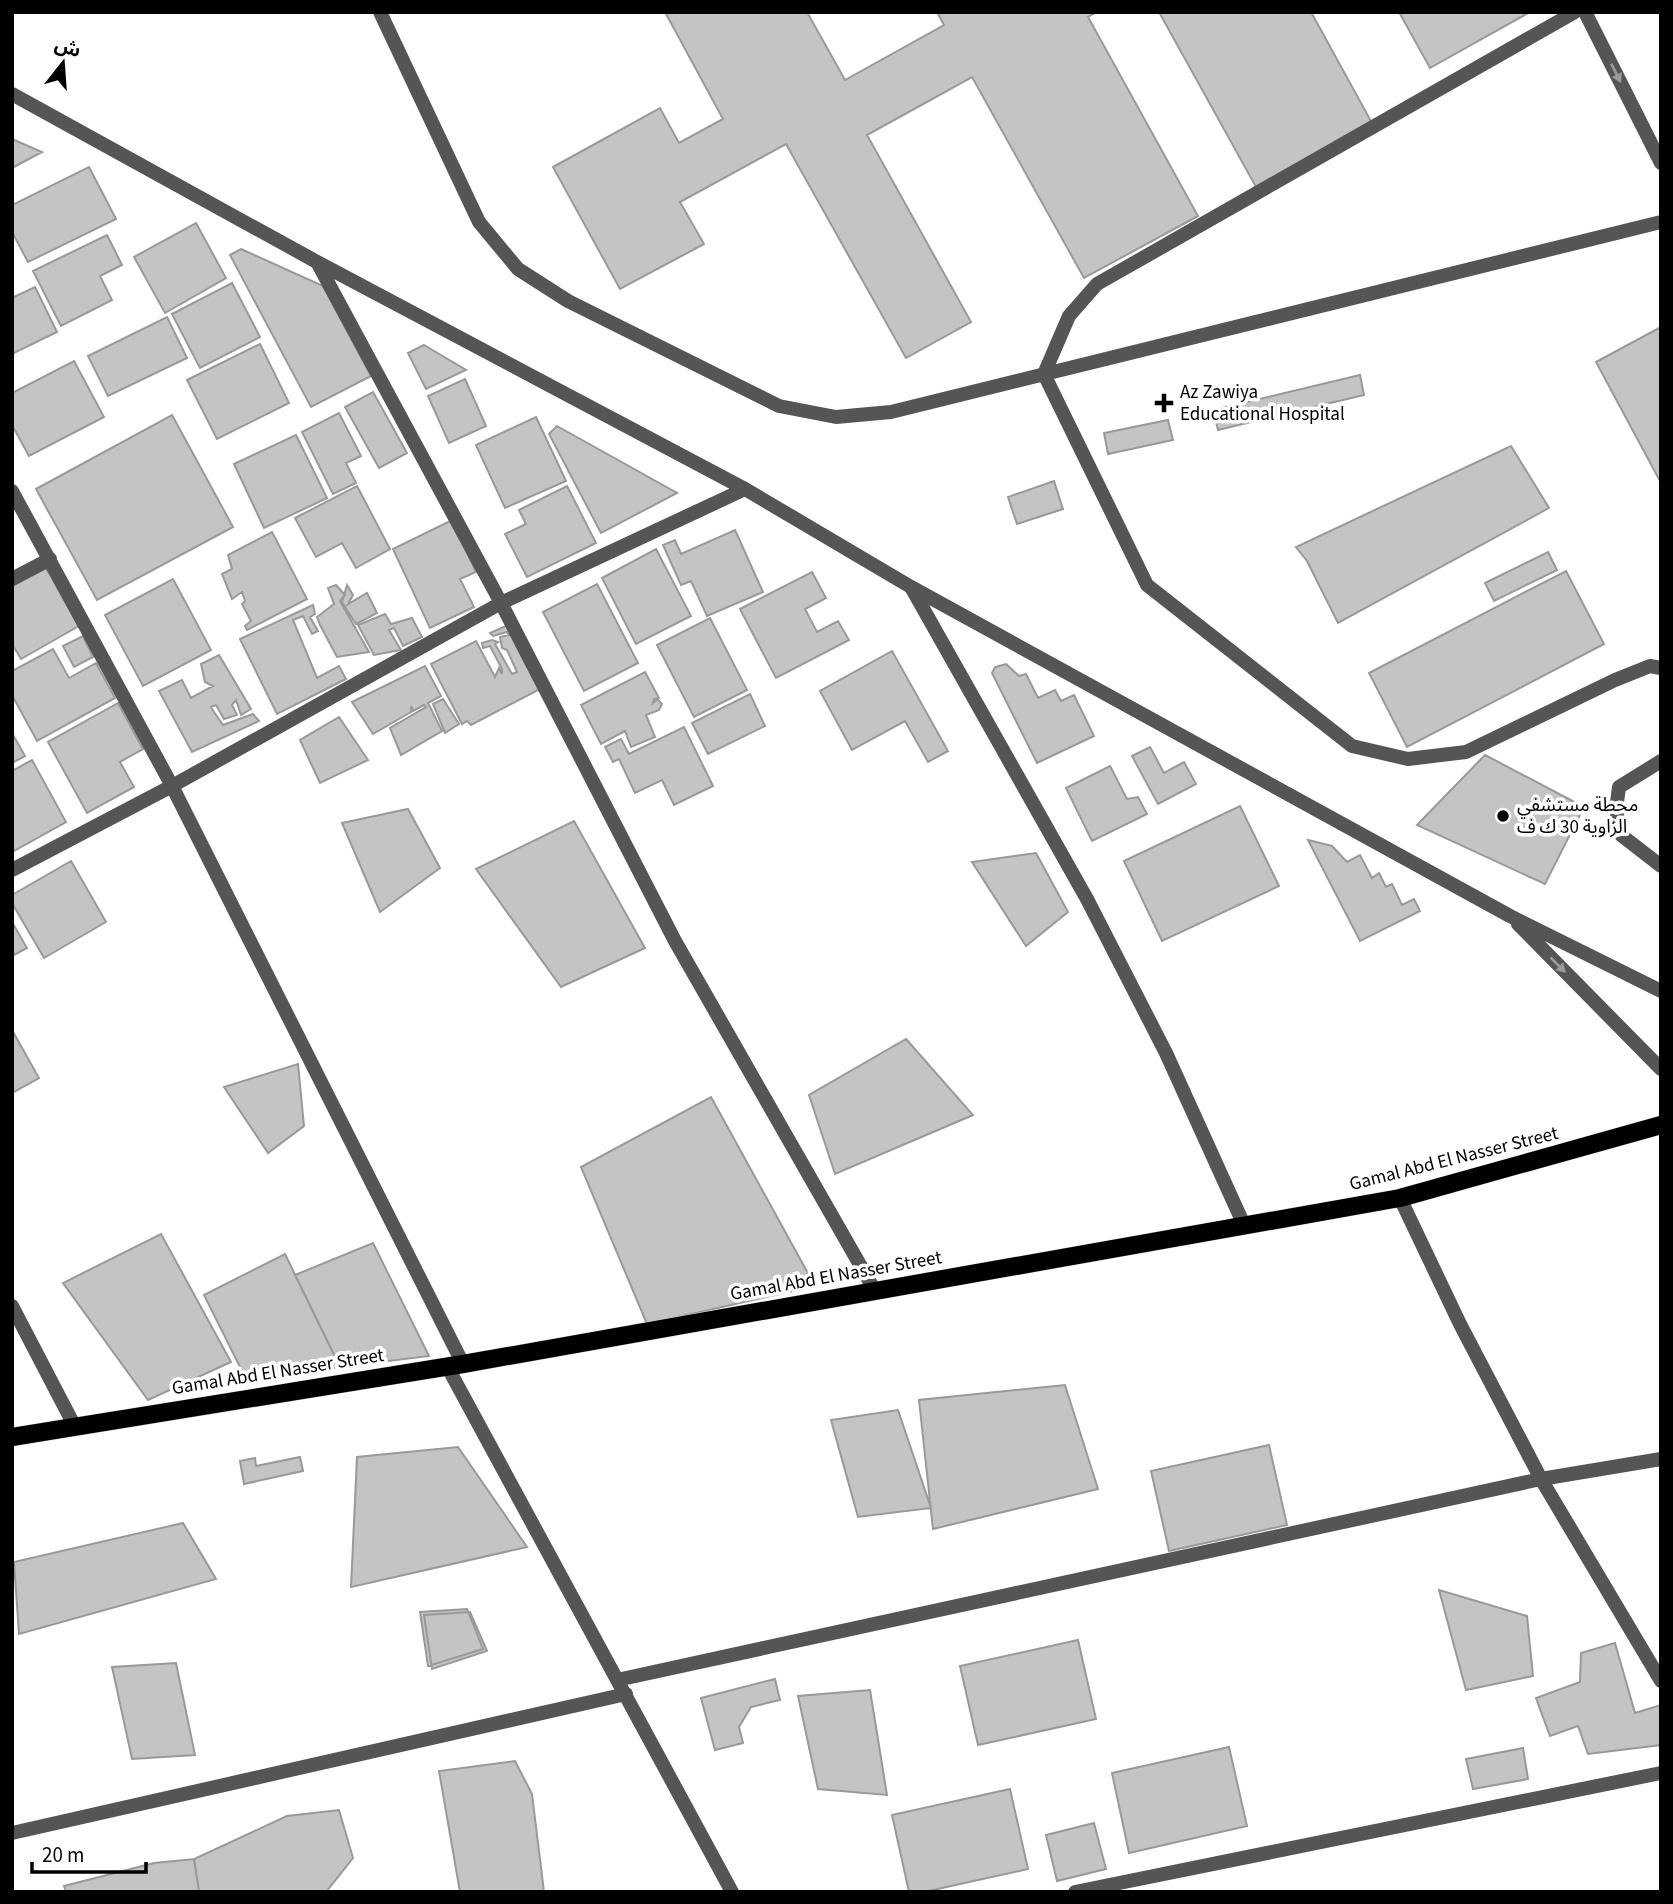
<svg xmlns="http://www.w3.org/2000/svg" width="1673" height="1904" font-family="'Source Sans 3','Noto Sans Arabic',sans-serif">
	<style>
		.building { fill: #c4c4c4; stroke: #999; stroke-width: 2 }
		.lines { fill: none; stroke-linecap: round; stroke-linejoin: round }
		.primary-casing { stroke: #dbdbdb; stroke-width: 19 }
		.service { stroke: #555; stroke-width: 14 }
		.minor { stroke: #555; stroke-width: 14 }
		.primary { stroke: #000; stroke-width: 18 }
		.oneway { fill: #999 }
		.poi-dot { fill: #000; stroke: #fff; stroke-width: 2.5 }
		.labels { text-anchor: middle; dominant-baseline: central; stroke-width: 7; stroke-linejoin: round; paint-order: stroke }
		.poi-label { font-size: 19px; fill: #000; stroke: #fff; text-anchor: start }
		.street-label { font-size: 19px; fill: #000; stroke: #fff }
	</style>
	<rect width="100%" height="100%" fill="#fff"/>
	<!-- building -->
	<path class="building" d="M 665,12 L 807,12 L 845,80 L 944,25 L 937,12 L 1097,12 L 1088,17 L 1198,216 L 1084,278 L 972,77 L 867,135 L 971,322 L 906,358 L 786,144 L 680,202 L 704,244 L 620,289 L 553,167 L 660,108 L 679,143 L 723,119 Z
		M 1159,12 L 1311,12 L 1372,123 L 1256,187 Z
		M 1399,12 L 1530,12 L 1430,68 Z
		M 12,139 L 42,152 L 12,168 Z
		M 89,167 L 116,219 L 28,262 L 12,232 L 12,205 Z
		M 196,223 L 226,278 L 165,313 L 134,257 Z
		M 107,235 L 122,265 L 100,276 L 112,300 L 61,326 L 33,271 Z
		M 241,249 L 323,286 L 371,376 L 311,407 L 230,255 Z
		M 232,283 L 260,337 L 200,368 L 172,314 Z
		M 35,287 L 57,332 L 12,354 L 12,294 L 14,297 Z
		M 167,317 L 187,358 L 108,396 L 88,356 Z
		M 1661,327 L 1661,483 L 1596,362 Z
		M 260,344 L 289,403 L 217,439 L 187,380 Z
		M 424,345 L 466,370 L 426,389 L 408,353 Z
		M 74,361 L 104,417 L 29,456 L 12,425 L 12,393 Z
		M 1360,375 L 1364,395 L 1218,430 L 1213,410 Z
		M 465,379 L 486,426 L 449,443 L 428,396 Z
		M 373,392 L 407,453 L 379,468 L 345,407 Z
		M 339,413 L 361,456 L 346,463 L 356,483 L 333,494 L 302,432 Z
		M 172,415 L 233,527 L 97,600 L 36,489 Z
		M 536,417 L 566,481 L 505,508 L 476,445 Z
		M 1168,420 L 1173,440 L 1108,454 L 1104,433 Z
		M 557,426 L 677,493 L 601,533 L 549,434 Z
		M 296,435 L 327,498 L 264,528 L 234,464 Z
		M 1511,446 L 1549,508 L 1338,623 L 1307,561 L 1296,547 Z
		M 1054,481 L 1063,509 L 1017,524 L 1008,497 Z
		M 357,486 L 390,549 L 356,568 L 342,543 L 316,557 L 295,518 Z
		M 567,486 L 596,543 L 527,577 L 505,534 L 526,524 L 519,510 Z
		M 452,520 L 476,572 L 460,579 L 474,607 L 430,628 L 393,549 Z
		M 735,530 L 763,592 L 707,616 L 691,581 L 681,585 L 663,545 L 675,540 L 681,554 Z
		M 272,532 L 307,599 L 247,630 L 245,626 L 251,621 L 242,604 L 245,601 L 242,592 L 232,599 L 222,574 L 232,569 L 228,555 Z
		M 656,549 L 691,616 L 636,644 L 602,578 Z
		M 1548,552 L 1557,570 L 1494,601 L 1485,583 Z
		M 46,568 L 79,626 L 21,659 L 12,644 L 12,586 Z
		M 1566,571 L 1604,644 L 1407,747 L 1369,673 Z
		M 812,572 L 826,598 L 805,609 L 817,632 L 838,621 L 849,640 L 776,678 L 740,609 Z
		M 173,579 L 211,650 L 143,686 L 105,615 Z
		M 597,584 L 638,663 L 584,691 L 543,612 Z
		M 336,585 L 345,595 L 340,601 L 369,652 L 337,657 L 320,625 L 317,617 L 334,604 L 328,588 Z
		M 347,585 L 353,595 L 348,604 L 367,593 L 377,613 L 356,624 L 342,602 Z
		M 313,605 L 315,614 L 310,617 L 318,631 L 312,634 L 303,616 L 293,620 L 317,678 L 339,666 L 346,679 L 277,714 L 240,639 Z
		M 385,614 L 391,624 L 412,618 L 422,637 L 403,646 L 394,628 L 389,630 L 401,650 L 374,655 L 358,625 Z
		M 710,618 L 747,690 L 694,717 L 657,645 Z
		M 508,625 L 542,688 L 471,725 L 467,721 L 462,724 L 431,664 L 476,641 L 495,677 L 499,668 L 502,674 L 502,669 L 490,646 L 483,648 L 482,643 L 492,640 L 498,642 L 495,644 L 512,674 L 517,672 L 507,650 L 502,648 L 500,637 L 509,635 L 507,632 L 493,636 L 490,633 Z
		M 83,636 L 93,657 L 74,667 L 63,646 Z
		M 53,649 L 69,678 L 96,663 L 115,698 L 37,741 L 12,695 L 12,671 Z
		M 892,651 L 948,751 L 928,762 L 905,721 L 852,750 L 820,691 Z
		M 219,655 L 251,709 L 241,715 L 236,700 L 232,705 L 237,715 L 224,719 L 216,705 L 211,707 L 214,712 L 223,725 L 253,714 L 259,721 L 192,752 L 159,691 L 182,680 L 191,698 L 213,686 L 205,682 L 201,664 Z
		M 1006,664 L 1019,676 L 1026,674 L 1038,698 L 1055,690 L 1061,701 L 1074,695 L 1094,736 L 1037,763 L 992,673 L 995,667 Z
		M 425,666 L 441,696 L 428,703 L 442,731 L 401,755 L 390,728 L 426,707 L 424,705 L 413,711 L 411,706 L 411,712 L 373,734 L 352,702 Z
		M 645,672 L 659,698 L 654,699 L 653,703 L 657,699 L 662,704 L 659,710 L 646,715 L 655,737 L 631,747 L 625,731 L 601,744 L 581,705 Z
		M 750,694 L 765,726 L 708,754 L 692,723 Z
		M 443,699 L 459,724 L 445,733 L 433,704 Z
		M 118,703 L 143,749 L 120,762 L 134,787 L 87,813 L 48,742 Z
		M 339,717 L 368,760 L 320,783 L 300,740 Z
		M 684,727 L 713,786 L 674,805 L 662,780 L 635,793 L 619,759 L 613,762 L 605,747 L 621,739 L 629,754 Z
		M 12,733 L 25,756 L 12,763 Z
		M 1150,747 L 1164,773 L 1184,762 L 1196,784 L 1158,804 L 1132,756 Z
		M 1485,755 L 1584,807 L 1545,884 L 1417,825 Z
		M 32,760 L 66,822 L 12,852 L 12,771 Z
		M 1110,766 L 1127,799 L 1138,797 L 1147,814 L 1092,841 L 1066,788 Z
		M 1240,806 L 1279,886 L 1162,941 L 1124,861 Z
		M 408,809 L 440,868 L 380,912 L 342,823 Z
		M 574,821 L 645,948 L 561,987 L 476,869 Z
		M 1308,840 L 1332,846 L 1347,862 L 1360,855 L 1372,878 L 1379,873 L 1386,887 L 1392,884 L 1402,905 L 1414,899 L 1420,911 L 1360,941 Z
		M 1036,853 L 1068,912 L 1026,946 L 972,862 Z
		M 71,861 L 106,922 L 44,958 L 12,903 L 12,895 Z
		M 12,922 L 27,948 L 12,956 Z
		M 12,1030 L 39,1078 L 12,1093 Z
		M 906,1039 L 973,1115 L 835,1174 L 809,1095 Z
		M 298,1064 L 304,1126 L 268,1153 L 224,1087 Z
		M 711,1097 L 815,1286 L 647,1324 L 581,1167 Z
		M 161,1234 L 231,1362 L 148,1400 L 63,1283 Z
		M 373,1243 L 429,1356 L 340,1367 L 295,1275 Z
		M 285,1254 L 340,1367 L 246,1379 L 204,1295 Z
		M 1065,1385 L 1098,1489 L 933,1529 L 919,1400 Z
		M 898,1410 L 931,1508 L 858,1517 L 831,1420 Z
		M 1269,1445 L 1287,1525 L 1169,1551 L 1151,1471 Z
		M 458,1447 L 527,1547 L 351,1587 L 357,1457 Z
		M 300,1457 L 303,1471 L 244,1484 L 240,1461 L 255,1458 L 256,1466 Z
		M 183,1523 L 216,1579 L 19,1634 L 14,1562 Z
		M 1439,1590 L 1527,1616 L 1533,1676 L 1466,1690 Z
		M 467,1609 L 483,1649 L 428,1666 L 420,1612 Z
		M 470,1612 L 487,1651 L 432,1669 L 424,1615 Z
		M 1078,1640 L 1096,1719 L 978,1745 L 960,1666 Z
		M 1615,1643 L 1635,1713 L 1661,1705 L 1661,1745 L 1588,1754 L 1578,1726 L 1550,1736 L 1536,1698 L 1580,1682 L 1581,1653 Z
		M 176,1663 L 195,1755 L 132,1759 L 112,1667 Z
		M 775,1679 L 780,1700 L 751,1707 L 739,1727 L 743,1743 L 715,1750 L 701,1698 Z
		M 870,1690 L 887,1795 L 818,1789 L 798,1696 Z
		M 1229,1747 L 1247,1826 L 1129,1853 L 1112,1773 Z
		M 1523,1748 L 1528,1779 L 1473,1789 L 1466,1759 Z
		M 515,1761 L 532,1794 L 544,1892 L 460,1892 L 439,1771 Z
		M 1010,1789 L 1028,1869 L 924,1892 L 909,1892 L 892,1815 Z
		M 339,1810 L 353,1858 L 326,1892 L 199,1892 L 194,1859 L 287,1816 Z
		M 1094,1823 L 1106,1869 L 1057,1881 L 1046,1835 Z
		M 194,1859 L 199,1892 L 66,1892 L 64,1886 L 154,1863 Z"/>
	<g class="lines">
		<defs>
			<path id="primary" d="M 12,1437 L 463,1364 L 1400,1198 L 1661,1125"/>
		</defs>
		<!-- primary casing -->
		<use href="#primary" class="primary-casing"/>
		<!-- service -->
		<path class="service" d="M 380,12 L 479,222 L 518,269 L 568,301 L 779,406 L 836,417 L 891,412 L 1661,222
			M 1575,12 L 1097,284 L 1069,316 L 1044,374 L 1147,585 L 1352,746 L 1408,759 L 1466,752 L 1615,680 L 1650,666 L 1661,668
			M 1585,12 L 1661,163
			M 1661,761 L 1619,787 L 1616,810 L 1621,835 L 1661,866"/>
		<!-- minor -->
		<path class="minor" d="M 12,94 L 317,262 L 745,489 L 911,587 L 1510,916 L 1661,991
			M 317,262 L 501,603 L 675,941 L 875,1291
			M 12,491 L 172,786 L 463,1364
			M 12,579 L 50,559
			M 911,587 L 1087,899 L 1166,1053 L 1244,1225
			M 12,870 L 172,786 L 501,603 L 745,489
			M 1518,924 L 1661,1069
			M 1400,1198 L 1460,1324 L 1541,1479 L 1661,1681
			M 12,1306 L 74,1425
			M 447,1366 L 732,1892
			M 617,1680 L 1541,1479 L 1661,1459
			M 12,1833 L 626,1694
			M 1075,1892 L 1661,1773"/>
		<!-- primary -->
		<use href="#primary" class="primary"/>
	</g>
	<!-- one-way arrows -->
	<defs><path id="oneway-solid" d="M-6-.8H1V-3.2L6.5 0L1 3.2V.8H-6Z" transform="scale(1.75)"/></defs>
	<g class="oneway">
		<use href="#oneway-solid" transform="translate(1616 73) rotate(63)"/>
		<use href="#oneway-solid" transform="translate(1558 965) rotate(45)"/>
	</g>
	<!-- markers -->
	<g class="poi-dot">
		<path d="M1160.5 392.5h7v7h7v7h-7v7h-7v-7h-7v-7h7z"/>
		<circle cx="1503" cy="816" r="7"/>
	</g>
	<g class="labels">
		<!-- poi labels -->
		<g class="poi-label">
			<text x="1180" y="392">Az Zawiya<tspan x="1180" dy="22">Educational Hospital</tspan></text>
			<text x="1517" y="805">محطة مستشفي<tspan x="1517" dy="22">الزاوية 30 ك ف</tspan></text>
		</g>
		<!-- street labels -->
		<g class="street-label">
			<text transform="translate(1454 1159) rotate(-14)">Gamal Abd El Nasser Street</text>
			<text transform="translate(836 1276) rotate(-10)">Gamal Abd El Nasser Street</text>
			<text transform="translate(278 1372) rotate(-9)">Gamal Abd El Nasser Street</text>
		</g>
	</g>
	<!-- border -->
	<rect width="1673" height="1904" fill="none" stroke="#000000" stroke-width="28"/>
	<!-- north arrow -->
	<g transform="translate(63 63) rotate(17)" stroke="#ffffff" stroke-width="5" paint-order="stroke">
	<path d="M0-5L12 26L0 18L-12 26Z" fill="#000000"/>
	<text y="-10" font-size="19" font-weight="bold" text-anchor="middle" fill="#000000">ش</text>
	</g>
	<!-- scale -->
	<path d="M32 1862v10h114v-10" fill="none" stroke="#000000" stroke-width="3.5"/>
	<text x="42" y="1862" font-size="21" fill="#000000" stroke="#ffffff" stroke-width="5" paint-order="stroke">20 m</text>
</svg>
